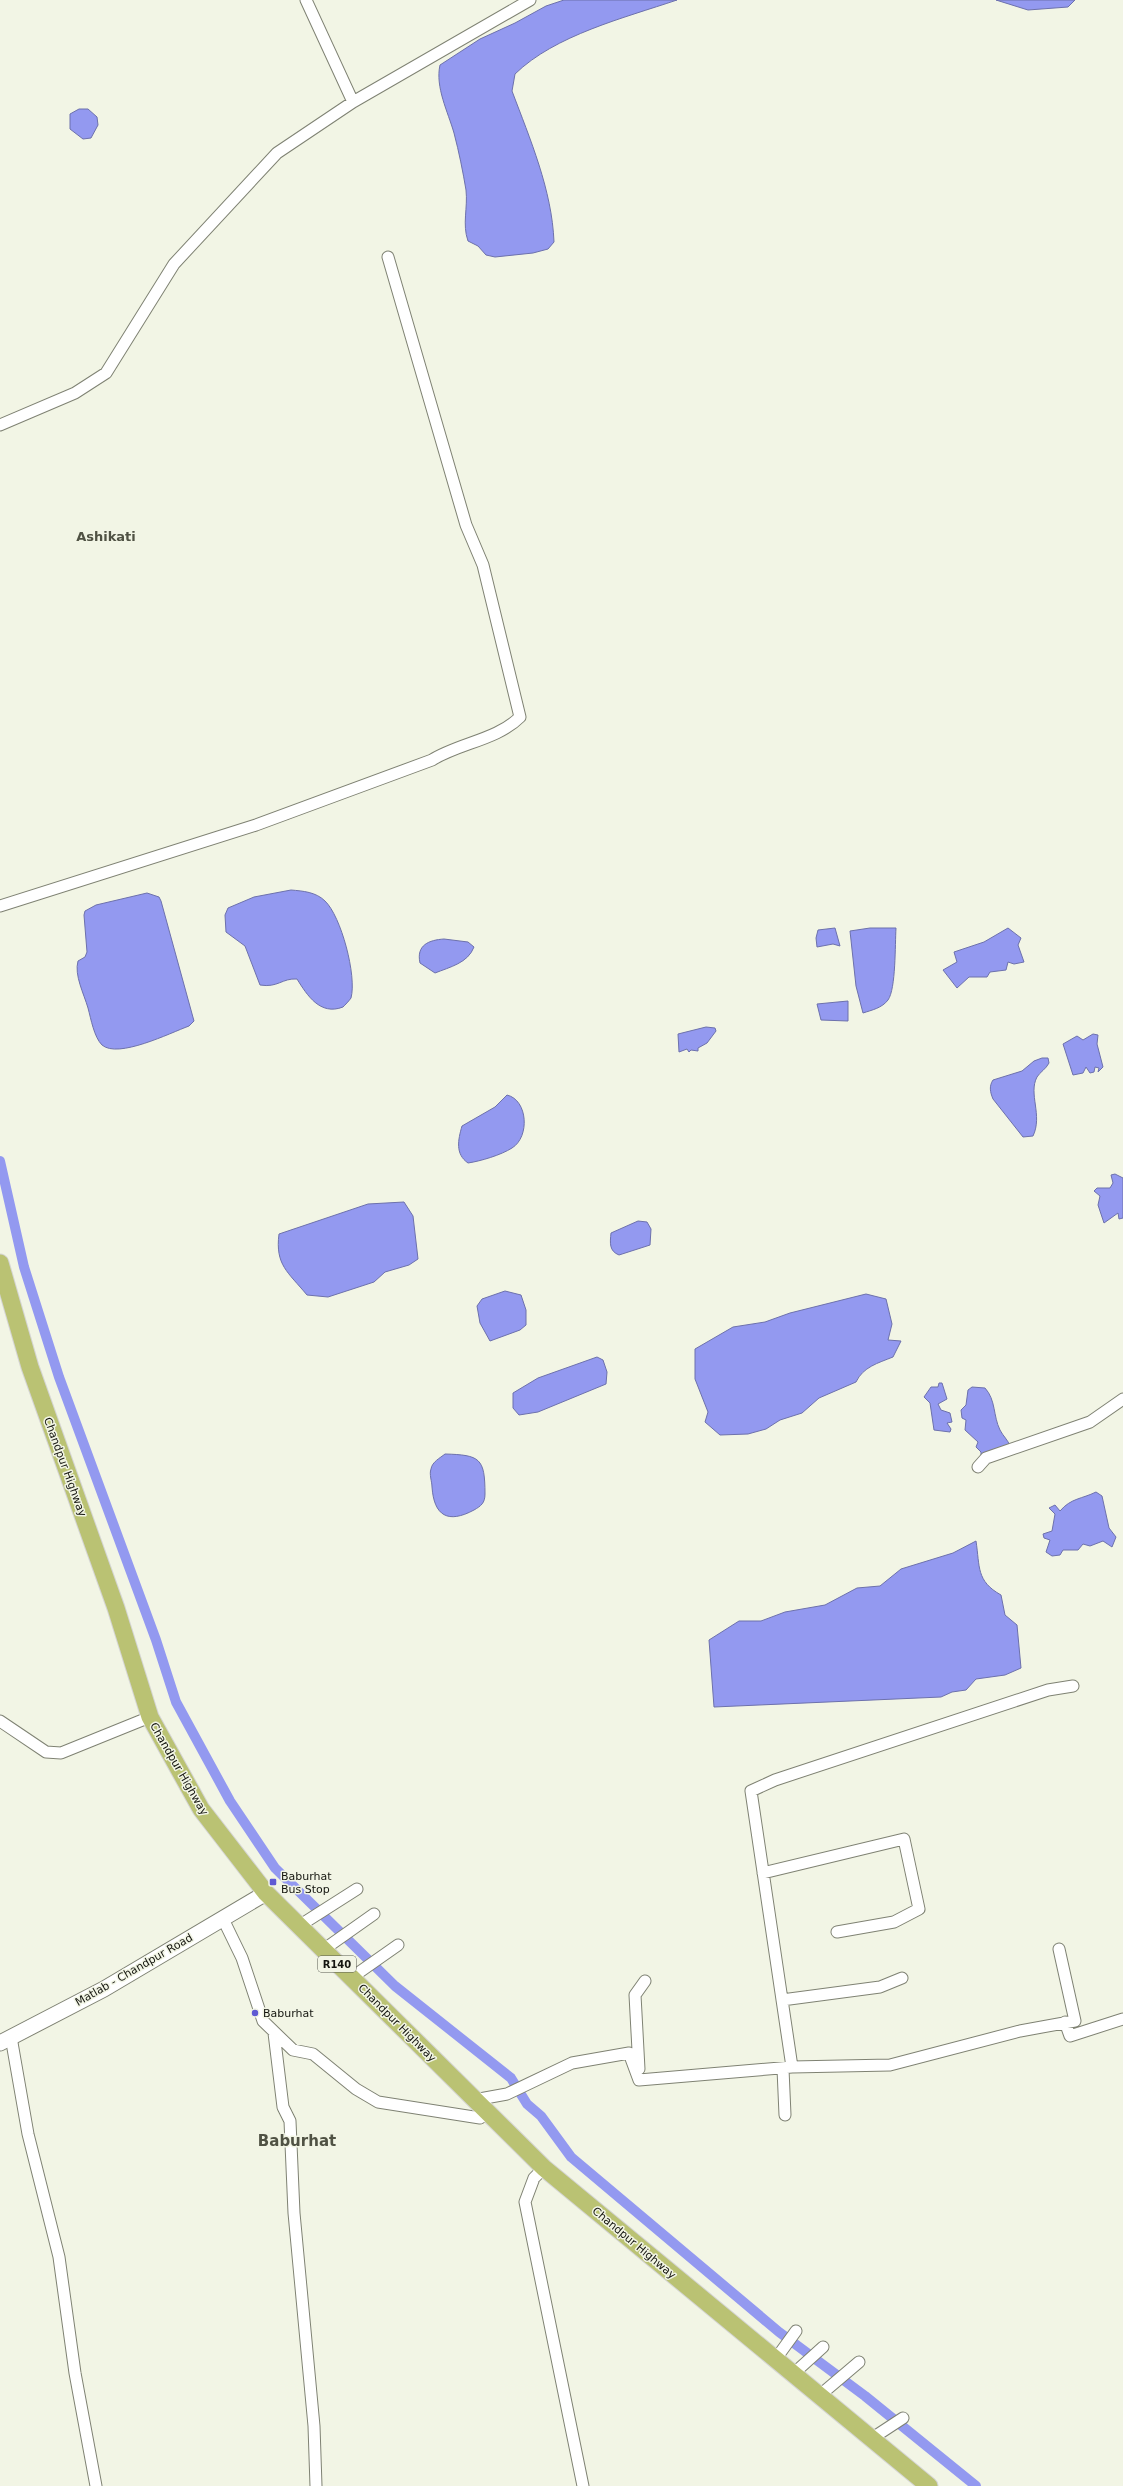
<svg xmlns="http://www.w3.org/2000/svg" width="1123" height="2486" font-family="'DejaVu Sans',sans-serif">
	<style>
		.water { fill: #9399f0; stroke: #6d71ac }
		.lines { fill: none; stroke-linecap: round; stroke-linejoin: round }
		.canal { stroke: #9399f0; stroke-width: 10 }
		.street-casing { stroke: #7f8273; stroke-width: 13 }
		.secondary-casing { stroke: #7f8273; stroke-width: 17 }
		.primary-casing { stroke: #d5d5d4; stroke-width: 19 }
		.street { stroke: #fff; stroke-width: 11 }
		.secondary { stroke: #fff; stroke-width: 15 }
		.primary { stroke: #bac273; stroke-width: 17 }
		.poi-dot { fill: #5f5ad3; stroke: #f2f5e5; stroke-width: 1.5 }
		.labels { text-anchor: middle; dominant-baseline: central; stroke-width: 3; stroke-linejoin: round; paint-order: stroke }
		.shield { fill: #f2f5e5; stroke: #57584f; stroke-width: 1 }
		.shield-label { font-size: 10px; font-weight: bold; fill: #14150f }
		.street-label { font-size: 11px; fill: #14150f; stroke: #f2f5e5 }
		.poi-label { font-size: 11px; fill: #14150f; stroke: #f2f5e5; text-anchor: start }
		.quarter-label { font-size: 13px; font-weight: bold; fill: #505244; stroke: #f2f5e5 }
		.district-label { font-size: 15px; font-weight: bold; fill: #505244; stroke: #f2f5e5 }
	</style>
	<rect width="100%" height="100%" fill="#f2f5e5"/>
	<!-- water -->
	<path class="water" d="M 564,0 L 677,0 C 624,18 555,35 515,74 L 512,91 C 530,139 552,190 554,242 L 548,249 L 533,253 L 495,257 L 486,255 L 478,246 L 468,241 C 462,224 468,208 466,190 C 463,172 459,152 454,133 C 448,112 435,87 440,65 L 480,39 L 515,23 L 546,6 Z
		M 996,0 L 1075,0 L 1068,7 L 1028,10 Z
		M 79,109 L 88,109 L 97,117 L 98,125 L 91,138 L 83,139 L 70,129 L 70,114 Z
		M 291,890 C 303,891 316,892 325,901 C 341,916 357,976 351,998 C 349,1001 345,1005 343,1007 C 320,1016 307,995 297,979 C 282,978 278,988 260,985 L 245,946 L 226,932 L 225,915 L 228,908 L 254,897 Z
		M 147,893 L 159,897 L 161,901 L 194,1021 L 189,1026 C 170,1033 118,1059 102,1045 C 94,1037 91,1019 88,1008 C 84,994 74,975 78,961 L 85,957 L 87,952 L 84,915 L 85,911 L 96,905 Z
		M 835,928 L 840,946 L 833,944 L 817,947 L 816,938 L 818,930 Z
		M 870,928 L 896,928 C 895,944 896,989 888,1000 C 882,1008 872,1010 863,1013 L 856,986 L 850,931 Z
		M 1008,928 L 1021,938 L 1018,945 L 1024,962 L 1014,964 L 1008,962 L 1006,970 L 990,972 L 987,977 L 969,977 L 957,988 L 943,970 L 957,962 L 954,952 L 984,942 Z
		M 444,939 L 468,942 L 474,947 C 468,963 450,967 435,973 L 420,963 C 416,945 429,940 444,939 Z
		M 848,1001 L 848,1021 L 821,1020 L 817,1004 Z
		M 706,1027 L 715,1028 L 716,1031 L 707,1043 L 698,1048 L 698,1051 L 691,1050 L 689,1052 L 687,1049 L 679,1052 L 678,1034 Z
		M 1093,1034 L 1098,1035 L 1097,1044 L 1103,1067 L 1098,1072 L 1099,1068 L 1095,1067 L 1094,1072 L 1090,1073 L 1086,1067 L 1083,1073 L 1073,1075 L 1063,1044 L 1077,1036 L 1083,1040 Z
		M 1042,1058 L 1048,1058 L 1049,1063 C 1046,1069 1040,1072 1037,1077 C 1028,1094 1043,1115 1033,1136 L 1023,1137 L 993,1099 C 990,1092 989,1086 993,1080 L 1022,1071 L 1034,1061 Z
		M 507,1095 C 528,1100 530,1137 512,1148 C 501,1155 481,1161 468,1163 C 455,1154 458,1140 462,1126 L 495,1107 Z
		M 1115,1174 L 1123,1178 L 1123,1218 L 1119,1219 L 1118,1213 L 1104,1223 L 1098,1205 L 1100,1196 L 1094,1191 L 1097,1188 L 1110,1188 L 1113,1183 L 1111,1175 Z
		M 404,1202 L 413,1216 L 418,1259 L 409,1265 L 385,1272 L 374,1282 L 328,1297 L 307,1295 C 288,1272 275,1265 279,1234 L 368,1204 Z
		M 638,1221 L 647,1222 L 651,1229 L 650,1245 L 619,1255 C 609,1251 610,1243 611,1233 Z
		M 505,1291 L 521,1295 L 526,1310 L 526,1325 L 520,1330 L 490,1341 L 480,1323 L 477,1306 L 482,1299 Z
		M 866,1294 L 886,1299 L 892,1324 L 888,1340 L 901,1341 L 893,1357 C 878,1363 863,1367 856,1382 L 819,1398 L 802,1413 L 780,1420 L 766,1429 L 748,1434 L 720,1435 L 705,1422 L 708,1412 L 695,1379 L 695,1349 L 733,1327 L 765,1322 L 790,1313 Z
		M 597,1357 L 603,1360 L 607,1372 L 606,1384 L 538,1412 L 519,1415 L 513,1408 L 513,1393 L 538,1378 Z
		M 939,1383 L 942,1383 L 947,1399 L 938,1404 L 941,1410 L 950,1413 L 952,1422 L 947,1423 L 951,1429 L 950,1432 L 934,1430 L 930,1403 L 924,1397 L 931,1387 L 938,1387 Z
		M 972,1387 L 985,1388 C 996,1400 993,1416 1000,1430 C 1003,1436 1008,1440 1010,1446 L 981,1455 L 981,1452 L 976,1447 L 978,1442 L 965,1430 L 966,1420 L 962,1418 L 961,1410 L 966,1405 L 968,1390 Z
		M 445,1454 C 480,1455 485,1458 485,1494 C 485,1503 481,1506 474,1510 C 448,1524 434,1516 432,1487 C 432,1482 429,1474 431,1469 C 432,1462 440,1458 445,1454 Z
		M 1096,1492 L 1102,1496 L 1109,1528 L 1116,1537 L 1112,1547 L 1103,1541 L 1090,1546 L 1083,1544 L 1078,1550 L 1063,1550 L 1060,1555 L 1052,1556 L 1046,1552 L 1050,1540 L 1044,1538 L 1043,1534 L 1052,1531 L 1055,1514 L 1049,1508 L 1055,1505 L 1060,1511 C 1071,1498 1082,1499 1096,1492 Z
		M 976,1541 C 980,1567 976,1581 1001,1595 L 1005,1615 L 1017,1625 L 1021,1668 L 1005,1675 L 976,1679 L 966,1690 L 952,1692 L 941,1697 L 714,1707 L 709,1640 L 739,1621 L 761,1621 L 785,1612 L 825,1605 L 857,1588 L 880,1586 L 901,1569 L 953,1553 Z"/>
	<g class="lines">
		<!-- canal -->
		<path class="canal" d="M 0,1161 L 24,1267 L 59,1377 L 156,1640 L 176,1702 L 230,1801 L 275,1868 L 395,1986 L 511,2078 L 527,2104 L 541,2116 L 571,2157 L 779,2332 L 865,2396 L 976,2486"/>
		<defs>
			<path id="street" d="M 306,0 L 353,102
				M 0,425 L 75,393 L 106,373 L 174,264 L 277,153 L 353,102 L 530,0
				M 0,906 L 256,825 L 432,760 C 459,743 497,740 520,717 L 483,565 L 466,525 L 388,257
				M 978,1467 L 986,1458 L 1090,1422 L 1123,1399
				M 0,1721 L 46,1752 L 61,1753 L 150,1717
				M 763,1873 L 904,1839 L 919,1909 L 894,1922 L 837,1932
				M 223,1919 L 242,1958 L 263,2021 L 293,2050 L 313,2054 L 356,2089 L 378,2102 L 480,2118 L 488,2113
				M 299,1926 L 357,1889
				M 323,1950 L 374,1914
				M 351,1978 L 398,1945
				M 782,2000 L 880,1987 L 902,1978
				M 1065,2022 L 1070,2036 L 1123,2019
				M 274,2033 L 283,2107 L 290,2121 L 294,2213 L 314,2426 L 316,2486
				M 11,2037 L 28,2134 L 59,2257 L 75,2373 L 96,2486
				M 792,2067 L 751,1791 L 775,1780 L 1048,1690 L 1073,1686
				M 639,2069 L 635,1995 L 645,1981
				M 783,2069 L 785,2115
				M 474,2100 L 507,2094 L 572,2063 L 629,2053 L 639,2080 L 792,2067 L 890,2065 L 1020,2031 L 1075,2021 L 1059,1949
				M 544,2168 L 534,2178 L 525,2202 L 583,2486
				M 775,2360 L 796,2331
				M 792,2375 L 823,2347
				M 819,2396 L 859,2362
				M 871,2439 L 903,2418"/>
			<path id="secondary" d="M 0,2043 L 104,1989 L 266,1893"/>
			<path id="primary" d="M 0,1263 L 30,1367 L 116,1608 L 150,1717 L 201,1809 L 266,1893 L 544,2168 L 929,2486"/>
		</defs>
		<!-- street casing -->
		<use href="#street" class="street-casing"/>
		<!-- secondary casing -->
		<use href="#secondary" class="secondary-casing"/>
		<!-- primary casing -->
		<use href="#primary" class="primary-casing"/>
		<!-- street -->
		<use href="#street" class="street"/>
		<!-- secondary -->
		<use href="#secondary" class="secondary"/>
		<!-- primary -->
		<use href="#primary" class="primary"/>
	</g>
	<!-- markers -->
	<g class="poi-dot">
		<rect x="269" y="1878" width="8" height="8" rx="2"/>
		<circle cx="255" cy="2013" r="4"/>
	</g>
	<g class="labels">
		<!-- shield labels -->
		<rect class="shield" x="318" y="1956" width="38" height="16" rx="3"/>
		<g class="shield-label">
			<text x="337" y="1964">R140</text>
		</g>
		<!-- street labels -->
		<g class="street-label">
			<text transform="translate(65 1467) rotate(70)">Chandpur Highway</text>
			<text transform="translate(179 1769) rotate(60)">Chandpur Highway</text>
			<text transform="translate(134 1970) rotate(-30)">Matlab - Chandpur Road</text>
			<text transform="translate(397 2023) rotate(45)">Chandpur Highway</text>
			<text transform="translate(634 2243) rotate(40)">Chandpur Highway</text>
		</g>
		<!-- poi labels -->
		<g class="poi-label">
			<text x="281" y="1876">Baburhat<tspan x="281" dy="13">Bus Stop</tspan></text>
			<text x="263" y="2013">Baburhat</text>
		</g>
		<!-- quarter labels -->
		<g class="quarter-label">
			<text x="106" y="536">Ashikati</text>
		</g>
		<!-- district labels -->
		<g class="district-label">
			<text x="297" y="2141">Baburhat</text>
		</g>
	</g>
</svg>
